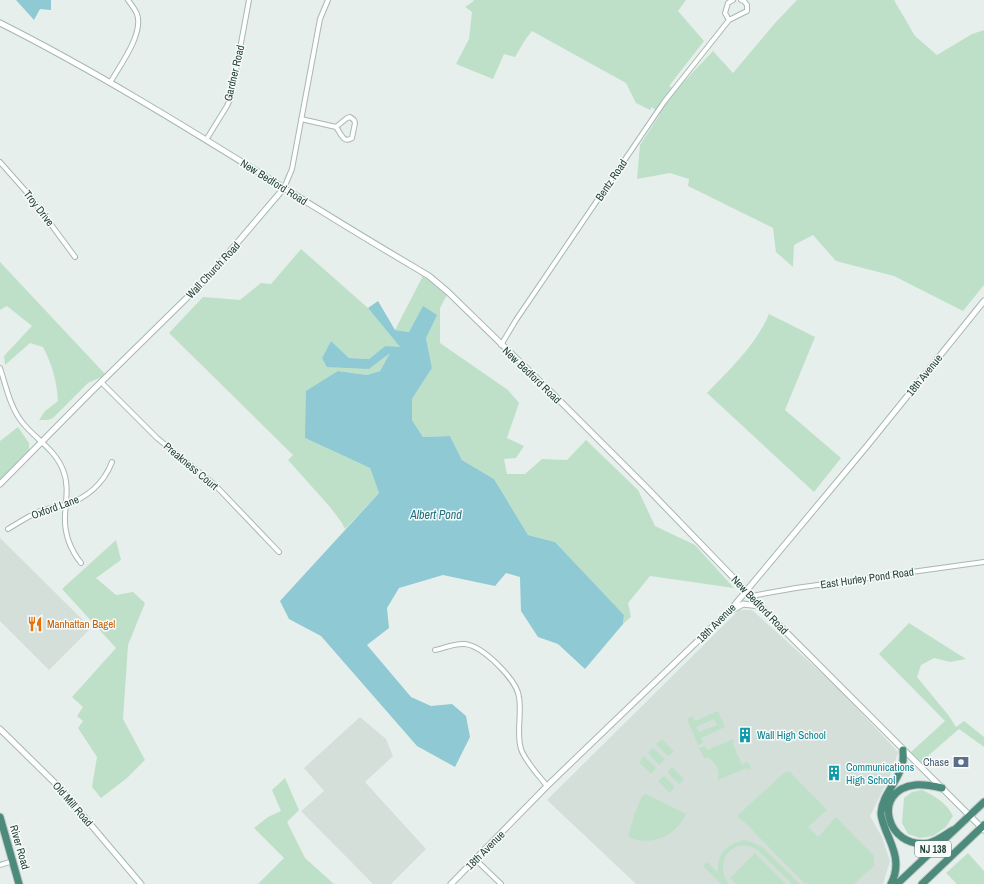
<svg xmlns="http://www.w3.org/2000/svg" width="984" height="884" font-family="'Archivo Narrow',sans-serif">
	<style>
		.built { fill: #d4dfda }
		.green { fill: #bfe0c8; fill-rule: evenodd }
		.water { fill: #8ec9d4 }
		.lines { fill: none; stroke-linecap: round; stroke-linejoin: round }
		.minor-casing { stroke: #a8b8b2; stroke-width: 6 }
		.tertiary-casing { stroke: #a8b8b2; stroke-width: 7 }
		.trunk-casing { stroke: #c2cac8; stroke-width: 9 }
		.minor { stroke: #fff; stroke-width: 4 }
		.tertiary { stroke: #fff; stroke-width: 5 }
		.trunk { stroke: #4c8a7c; stroke-width: 7 }
		.labels { text-anchor: middle; dominant-baseline: central; stroke-width: 3; stroke-linejoin: round; paint-order: stroke }
		.shield { fill: #f7fbf9; stroke: #637a73; stroke-width: 1 }
		.shield-label { font-size: 10px; font-weight: bold; fill: #24423a }
		.street-label { font-size: 11px; fill: #24423a; stroke: #f7fbf9 }
		.food-label { font-size: 11px; fill: #c56008; stroke: #f7fbf9; text-anchor: start }
		.culture-label { font-size: 11px; fill: #0d838f; stroke: #f7fbf9; text-anchor: start }
		.service-label { font-size: 11px; fill: #4e5e75; stroke: #f7fbf9; text-anchor: end }
		.water-label { font-size: 12px; font-style: italic; fill: #1c6f80; stroke: #f7fbf9 }
	</style>
	<rect width="100%" height="100%" fill="#e6efeb"/>
	<!-- built -->
	<path class="built" d="M 0,538 L 91,628 L 49,670 L 0,621 Z
		M 739,610 L 752,610 L 837,687 L 898,752 L 892,772 L 870,816 L 882,837 L 890,861 L 883,884 L 636,884 L 547,800 Z
		M 360,717 L 386,739 L 393,756 L 365,782 L 426,849 L 391,884 L 373,884 L 301,811 L 324,791 L 304,768 Z"/>
	<!-- green -->
	<path class="green" d="M 473,0 L 686,0 L 678,11 L 704,41 L 669,86 L 676,90 L 713,51 L 733,73 L 776,22 L 797,0 L 894,0 L 915,36 L 937,55 L 972,34 L 984,30 L 984,285 L 963,311 L 894,276 L 836,261 L 813,235 L 794,245 L 793,267 L 776,252 L 773,228 L 688,186 L 689,179 L 670,173 L 637,179 L 640,145 L 660,114 L 652,107 L 650,110 L 636,103 L 626,83 L 532,31 L 525,40 L 515,57 L 504,54 L 493,79 L 456,64 L 469,39 L 472,12 L 465,7 L 474,1 Z
		M 301,249 L 368,308 L 401,348 L 385,346 L 369,359 L 349,358 L 331,341 L 322,358 L 369,369 L 391,352 L 380,371 L 367,375 L 338,371 L 305,438 L 370,468 L 379,493 L 345,529 L 342,523 L 330,507 L 288,460 L 293,455 L 169,333 L 203,297 L 240,300 L 261,283 L 271,284 Z
		M 0,262 L 106,375 L 88,383 L 53,418 L 48,420 L 39,420 L 45,411 L 58,401 C 57,382 52,364 43,347 L 30,343 L 5,365 L 4,356 L 32,326 L 7,306 L 0,310 Z
		M 426,270 L 450,289 L 440,308 L 440,343 L 508,390 L 519,403 L 507,438 L 524,446 L 516,458 L 504,459 L 507,474 L 525,474 L 542,459 L 567,460 L 586,440 L 638,490 L 655,526 L 695,545 L 734,588 L 650,576 L 628,603 L 631,617 L 623,624 L 624,615 L 555,542 L 528,535 L 494,479 L 462,460 L 450,436 L 423,437 L 412,420 L 412,399 L 432,368 L 426,338 L 409,332 L 395,330 Z
		M 769,314 L 815,337 L 785,410 L 841,458 L 814,492 L 707,393 C 730,369 756,345 769,314 Z
		M 18,427 L 29,443 L 29,450 L 0,480 L 0,441 Z
		M 116,540 L 121,560 L 96,578 L 116,595 L 133,592 L 145,603 L 128,645 L 123,719 L 145,760 L 127,778 L 101,798 L 92,787 L 97,757 L 78,728 L 83,721 L 77,716 L 83,707 L 72,697 L 116,648 L 62,589 Z
		M 909,623 L 966,659 L 950,662 L 934,658 L 921,665 L 917,677 L 949,716 L 956,727 L 964,721 L 984,737 L 984,747 L 959,729 L 921,762 L 911,752 L 945,721 L 879,654 Z
		M 718,711 L 725,727 L 701,738 L 703,743 L 698,745 L 687,719 L 692,716 L 695,721 ZM 714,719 L 717,725 L 699,732 L 696,727 Z
		M 662,739 L 674,751 L 668,756 L 656,744 Z
		M 733,739 L 734,743 L 733,744 L 742,765 L 748,762 L 751,768 L 748,770 L 747,768 L 718,780 C 719,770 717,763 707,757 L 704,758 L 699,748 L 705,746 L 707,750 Z
		M 653,748 L 665,759 L 659,765 L 648,753 Z
		M 644,756 L 656,768 L 651,774 L 639,762 Z
		M 672,767 L 684,779 L 679,784 L 667,772 Z
		M 785,772 L 790,772 L 827,810 L 808,827 L 818,837 L 836,817 L 874,856 L 874,866 L 854,884 L 808,884 L 807,882 L 805,884 L 752,830 L 752,829 L 737,816 Z
		M 664,776 L 675,787 L 670,793 L 658,781 Z
		M 285,778 L 299,810 L 287,822 L 305,858 L 334,884 L 258,884 L 284,858 L 254,828 L 268,817 L 281,811 L 272,790 Z
		M 922,790 C 935,796 947,803 953,816 L 946,827 L 933,836 L 920,838 L 908,834 L 902,823 L 904,798 L 912,792 Z
		M 646,794 L 686,814 C 675,837 651,847 628,837 L 634,815 L 642,796 Z
		M 744,840 L 754,843 L 762,847 L 800,884 L 792,884 L 756,849 C 732,836 713,863 729,884 L 721,884 L 703,866 L 707,862 L 718,873 C 717,853 726,845 744,840 Z
		M 755,853 L 786,884 L 736,884 L 730,878 Z
		M 968,853 L 984,871 L 984,884 L 957,884 L 946,873 Z"/>
	<!-- water -->
	<path class="water" d="M 16,0 L 51,0 L 51,10 L 40,9 L 34,20 Z
		M 378,301 L 395,330 L 409,332 L 423,306 L 437,315 L 426,338 L 432,368 L 412,399 L 412,420 L 423,437 L 450,436 L 462,460 L 494,479 L 528,535 L 555,542 L 624,615 L 623,624 L 585,669 L 558,644 L 538,637 L 521,611 L 520,577 L 506,573 L 495,586 L 443,575 L 399,588 L 387,608 L 389,628 L 367,645 L 411,697 L 431,706 L 452,704 L 466,716 L 470,737 L 455,767 L 417,746 L 321,636 L 289,619 L 280,601 L 379,493 L 370,468 L 305,438 L 306,391 L 338,371 L 367,375 L 380,371 L 390,353 L 369,369 L 327,367 L 322,358 L 331,341 L 349,358 L 369,359 L 385,346 L 400,347 L 368,308 Z"/>
	<g class="lines">
		<defs>
			<path id="minor" d="M 729,20 L 725,13 L 728,3 L 733,0
				M 110,83 C 120,65 144,34 137,14 C 135,9 131,4 128,0
				M 350,117 L 354,120 L 355,123 L 352,138 C 343,144 341,133 336,127 L 347,118 Z
				M 301,119 L 336,127
				M 206,140 L 227,106 L 231,97 L 249,0
				M 0,162 L 30,196 L 75,257
				M 284,188 L 292,169 L 320,19 L 328,0
				M 501,345 L 516,320 L 664,102 L 729,20 L 747,11 L 747,5 L 744,1 L 741,0
				M 0,368 C 6,386 10,407 22,422 C 35,439 55,449 63,470 C 69,485 66,499 65,515 C 64,533 70,549 81,563
				M 101,382 L 157,438 L 215,485 L 279,552
				M 8,529 C 18,523 27,517 38,512 C 47,508 56,507 65,505 C 87,498 104,483 112,462
				M 751,596 L 796,588 L 984,562
				M 435,650 C 445,648 454,643 465,644 C 483,646 517,680 519,697 C 522,714 516,733 521,749 C 525,761 539,776 547,786
				M 476,860 L 501,884
				M 0,865 L 13,861"/>
			<path id="tertiary" d="M 0,23 C 143,95 276,186 414,267 L 429,276 L 448,292 L 555,396 L 645,486 L 779,625 L 984,830
				M 0,484 L 91,392 L 208,277 L 284,188
				M 734,609 L 743,604 L 760,606
				M 0,729 L 58,786 L 141,884
				M 451,884 L 547,786 L 732,608 L 867,446 L 984,301"/>
			<path id="trunk" d="M 942,788 C 933,786 924,784 915,785 C 871,790 886,850 929,843 C 937,841 946,834 953,830
				M 0,817 L 19,884
				M 891,884 C 901,865 894,849 886,831 C 884,825 881,819 881,813 C 882,795 898,782 902,765 C 904,760 903,755 903,750
				M 897,884 L 984,802
				M 922,884 L 984,825"/>
		</defs>
		<!-- minor casing -->
		<use href="#minor" class="minor-casing"/>
		<!-- tertiary casing -->
		<use href="#tertiary" class="tertiary-casing"/>
		<!-- trunk casing -->
		<use href="#trunk" class="trunk-casing"/>
		<!-- minor -->
		<use href="#minor" class="minor"/>
		<!-- tertiary -->
		<use href="#tertiary" class="tertiary"/>
		<!-- trunk -->
		<use href="#trunk" class="trunk"/>
	</g>
	<!-- icons -->
	<defs>
		<symbol id="restaurant-bare" viewBox="-9 -9 18 18"><path d="M-5-6h1v4h1v-4h1v4h1v-4h1v5L-1.5 .5V6h-2V.5L-5-1ZM5-6V6H3V1.5H1.5Q1.5-4 5-6Z" fill="#e8710a" stroke="#f7fbf9" stroke-width="2.5" paint-order="stroke"/></symbol>
		<symbol id="building-bare" viewBox="-9 -9 18 18"><path d="M-4-6H4V6H1V3H-1V6H-4ZM-2.5-4.3h1.7v1.8h-1.7ZM.8-4.3h1.7v1.8H.8ZM-2.5-1h1.7V.8h-1.7ZM.8-1h1.7V.8H.8Z" fill="#0f9aa8" stroke="#f7fbf9" stroke-width="2.5" paint-order="stroke"/></symbol>
		<symbol id="bank-bare" viewBox="-9 -9 18 18"><path d="M-6-4H6V4H-6ZM0-2.3a2.3 2.3 0 1 0 0 4.6a2.3 2.3 0 1 0 0-4.6Z" fill="#5c6f8a" stroke="#f7fbf9" stroke-width="2.5" paint-order="stroke"/></symbol>
	</defs>
	<g fill-rule="evenodd">
		<use href="#restaurant-bare" x="24" y="613" width="22" height="22"/>
		<use href="#building-bare" x="734" y="724" width="22" height="22"/>
		<use href="#bank-bare" x="950" y="751" width="22" height="22"/>
		<use href="#building-bare" x="823" y="762" width="22" height="22"/>
	</g>
	<g class="labels">
		<!-- shield labels -->
		<rect class="shield" x="915" y="841" width="36" height="16" rx="3"/>
		<g class="shield-label">
			<text x="933" y="849">NJ 138</text>
		</g>
		<!-- street labels -->
		<g class="street-label">
			<text transform="translate(234 73) rotate(-77)">Gardner Road</text>
			<text transform="translate(611 180) rotate(-56)">Bentz Road</text>
			<text transform="translate(274 182) rotate(32)">New Bedford Road</text>
			<text transform="translate(39 208) rotate(52)">Troy Drive</text>
			<text transform="translate(213 270) rotate(-47)">Wall Church Road</text>
			<text transform="translate(532 375) rotate(44)">New Bedford Road</text>
			<text transform="translate(924 375) rotate(-51)">18th Avenue</text>
			<text transform="translate(191 466) rotate(40)">Preakness Court</text>
			<text transform="translate(55 507) rotate(-20)">Oxford Lane</text>
			<text transform="translate(867 578) rotate(-8)">East Hurley Pond Road</text>
			<text transform="translate(760 605) rotate(46)">New Bedford Road</text>
			<text transform="translate(716 623) rotate(-45)">18th Avenue</text>
			<text transform="translate(73 804) rotate(49)">Old Mill Road</text>
			<text transform="translate(20 847) rotate(74)">River Road</text>
			<text transform="translate(485 850) rotate(-45)">18th Avenue</text>
		</g>
		<!-- food labels -->
		<g class="food-label">
			<text x="47" y="624">Manhattan Bagel</text>
		</g>
		<!-- culture labels -->
		<g class="culture-label">
			<text x="757" y="735">Wall High School</text>
			<text x="846" y="767">Communications<tspan x="846" dy="13">High School</tspan></text>
		</g>
		<!-- service labels -->
		<g class="service-label">
			<text x="949" y="762">Chase</text>
		</g>
		<!-- water labels -->
		<g class="water-label">
			<text x="436" y="515">Albert Pond</text>
		</g>
	</g>
</svg>
